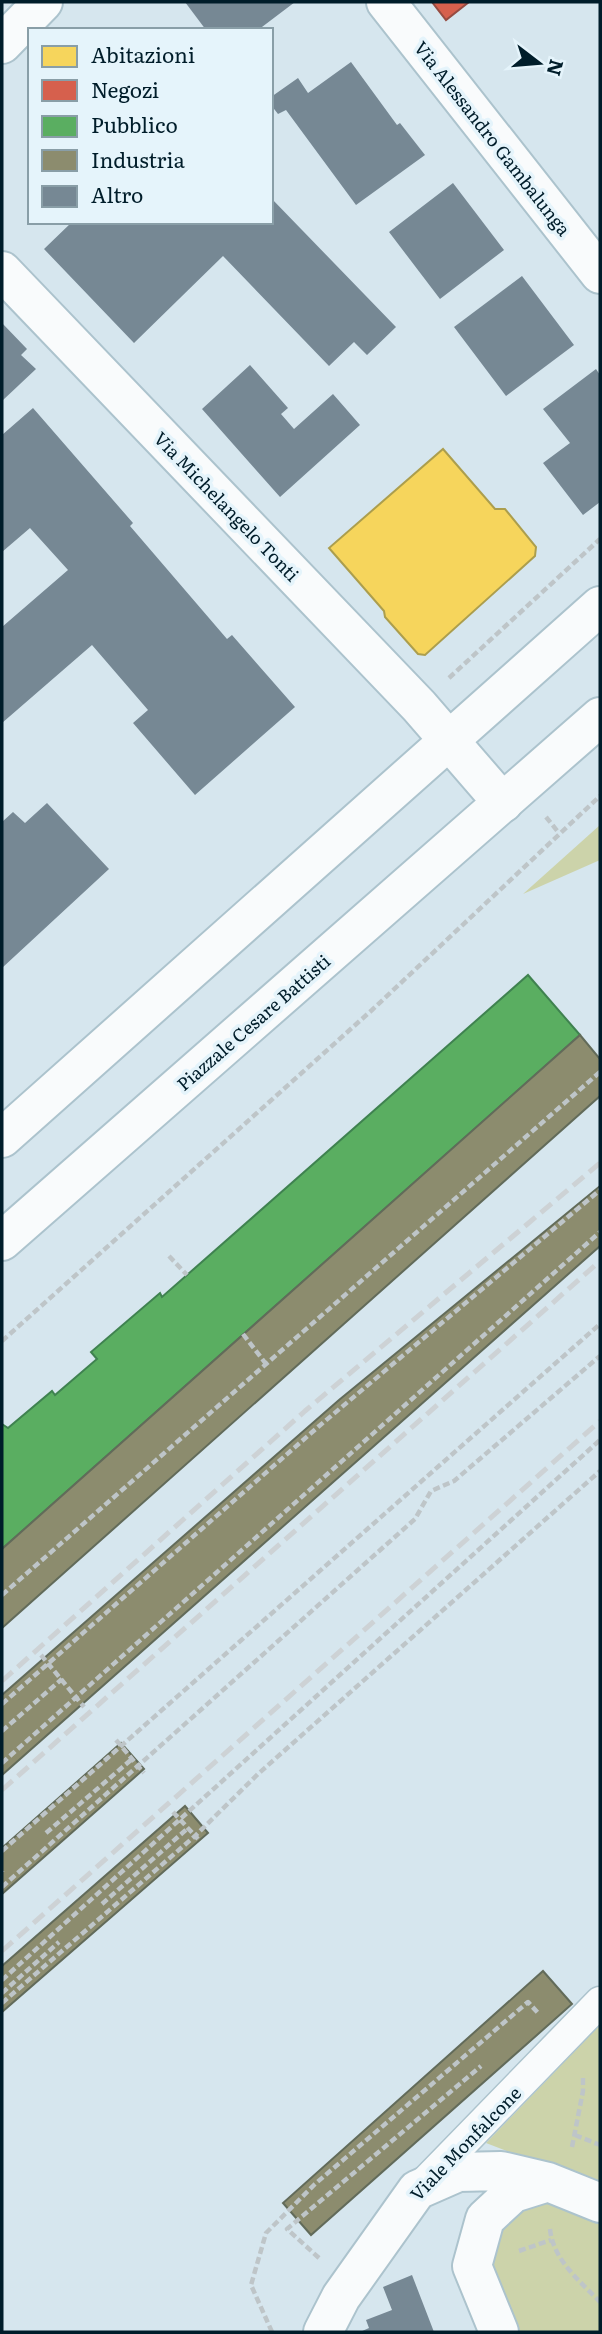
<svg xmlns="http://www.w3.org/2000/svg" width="602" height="2334" font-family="Literata,serif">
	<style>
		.green { fill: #ccd3aa }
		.homes { fill: #f6d55c; stroke: #ac9e4d; stroke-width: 2 }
		.shops { fill: #d6604d; stroke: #964c42; stroke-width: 2 }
		.public { fill: #5aae61; stroke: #3f8250; stroke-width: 2 }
		.industry { fill: #8c8c6e; stroke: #626b5a; stroke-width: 2 }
		.building { fill: #768894 }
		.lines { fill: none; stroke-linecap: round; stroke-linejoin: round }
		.pedestrian-casing { stroke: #acc3cd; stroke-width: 33 }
		.minor-casing { stroke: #acc3cd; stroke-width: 42 }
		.tertiary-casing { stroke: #acc3cd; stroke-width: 42 }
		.secondary-casing { stroke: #acc3cd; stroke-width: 42 }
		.path { stroke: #bec5c8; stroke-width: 4.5; stroke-dasharray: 7 3.5; stroke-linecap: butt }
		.pedestrian { stroke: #f9fbfc; stroke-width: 30 }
		.minor { stroke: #f9fbfc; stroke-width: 38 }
		.tertiary { stroke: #f9fbfc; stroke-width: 38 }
		.secondary { stroke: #f9fbfc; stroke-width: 38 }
		.rail { stroke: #cdd2d5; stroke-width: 5; stroke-dasharray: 14 7; stroke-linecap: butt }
		.labels { text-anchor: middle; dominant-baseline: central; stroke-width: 7; stroke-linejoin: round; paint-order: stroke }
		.street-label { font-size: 18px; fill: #001d2a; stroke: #e5f4fb }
	</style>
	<rect width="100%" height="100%" fill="#d6e6ee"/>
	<!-- green -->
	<path class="green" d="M 600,825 L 600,860 L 523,894 Z
		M 600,2025 L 600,2187 L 486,2143 Z
		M 549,2197 L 600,2218 L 600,2332 L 514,2332 L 486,2258 C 499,2219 507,2206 549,2197 Z"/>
	<!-- homes -->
	<path class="homes" d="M 443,449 L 495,509 L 505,509 L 536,547 L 535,556 L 425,655 L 418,654 L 385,617 L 384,611 L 329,548 Z"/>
	<!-- shops -->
	<path class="shops" d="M 432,2 L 469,2 L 446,20 Z"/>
	<!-- public -->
	<path class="public" d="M 528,975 L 580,1035 L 2,1549 L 2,1424 L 8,1428 L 52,1391 L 55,1395 L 97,1359 L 91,1352 L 160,1293 L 162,1297 Z"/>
	<!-- industry -->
	<path class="industry" d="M 580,1035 L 600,1059 L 600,1096 L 2,1628 L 2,1549 Z
		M 600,1186 L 600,1246 L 2,1775 L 2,1695 L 339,1400 Z
		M 121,1743 L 144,1769 L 2,1894 L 2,1848 Z
		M 185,1806 L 208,1833 L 2,2012 L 2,1966 Z
		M 543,1971 L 572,2004 L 311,2235 L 283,2203 Z"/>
	<!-- building -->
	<path class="building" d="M 185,2 L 295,2 L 258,30 L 206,30 Z
		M 351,62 L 397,125 L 400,123 L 425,155 L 356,205 L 286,110 L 278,114 L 271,105 L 271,97 L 298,78 L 308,93 Z
		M 453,183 L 504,250 L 440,299 L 389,232 Z
		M 271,198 L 396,327 L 367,355 L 354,342 L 329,366 L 223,256 L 134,343 L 44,249 L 72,222 L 271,222 Z
		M 522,276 L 574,345 L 506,396 L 454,327 Z
		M 2,323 L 27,349 L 21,355 L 36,369 L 2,401 Z
		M 250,365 L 288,408 L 281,414 L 294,429 L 333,394 L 360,425 L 280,497 L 202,409 Z
		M 596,369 L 600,375 L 600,502 L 583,515 L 543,463 L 570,443 L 543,409 Z
		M 33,408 L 133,523 L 130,526 L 227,639 L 232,635 L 295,707 L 195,795 L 133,723 L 148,710 L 92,645 L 2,723 L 2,627 L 68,570 L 30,528 L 2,552 L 2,435 Z
		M 47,803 L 109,869 L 2,968 L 2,822 L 13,812 L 25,823 Z
		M 412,2275 L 434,2332 L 360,2332 L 369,2328 L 366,2320 L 392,2310 L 383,2287 Z"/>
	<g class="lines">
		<defs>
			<path id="pedestrian" d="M 425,2182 L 600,2002"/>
			<path id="minor" d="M 386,2 L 600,274
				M 2,271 L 419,706 L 503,803
				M 323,2332 L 341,2297 L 417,2190 L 458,2172 L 501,2171 L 548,2182 L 600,2203
				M 499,2332 L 472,2266 L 485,2219 L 513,2193 L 548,2182"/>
			<path id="tertiary" d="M 2,1138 L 600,606
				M 2,1241 L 600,717"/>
			<path id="secondary" d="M 2,44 L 43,2"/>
		</defs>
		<!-- pedestrian casing -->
		<use href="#pedestrian" class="pedestrian-casing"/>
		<!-- minor casing -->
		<use href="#minor" class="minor-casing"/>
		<!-- tertiary casing -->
		<use href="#tertiary" class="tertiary-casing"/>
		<!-- secondary casing -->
		<use href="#secondary" class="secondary-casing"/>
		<!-- path -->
		<path class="path" d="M 449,678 L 600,539
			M 546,817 L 559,833
			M 169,1256 L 187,1275
			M 243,1334 L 266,1364
			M 2,1341 L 372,1010 L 600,796
			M 2,1595 L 600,1072
			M 41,1655 L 84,1707
			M 2,1704 L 318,1427 L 600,1190
			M 2,1731 L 62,1679
			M 116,1740 L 144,1773
			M 2,1763 L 600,1232
			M 173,1812 L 198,1839
			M 46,1833 L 132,1759
			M 2,1851 L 600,1324
			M 2,1872 L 2,1871
			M 2,1887 L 415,1519 L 431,1491 L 454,1481 L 600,1356
			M 102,1904 L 188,1828
			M 2,1980 L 600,1440
			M 2,1993 L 59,1942
			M 2,2003 L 195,1836 L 258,1774 L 600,1471
			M 575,2135 L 600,2145
			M 572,2147 L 583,2091 L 583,2076
			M 550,2229 C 553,2260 580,2281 600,2302
			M 519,2251 L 551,2240
			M 319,2258 L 287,2229 L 481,2066
			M 272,2332 L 251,2285 L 266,2233 L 315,2184 L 528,2002 L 538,2013"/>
		<!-- pedestrian -->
		<use href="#pedestrian" class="pedestrian"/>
		<!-- minor -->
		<use href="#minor" class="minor"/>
		<!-- tertiary -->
		<use href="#tertiary" class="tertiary"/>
		<!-- secondary -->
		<use href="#secondary" class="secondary"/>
		<!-- rail -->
		<path class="rail" d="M 2,1681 L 305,1411 L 600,1163
			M 2,1790 L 600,1261
			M 2,1951 L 600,1421"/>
	</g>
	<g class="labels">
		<!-- street labels -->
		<g class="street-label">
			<text transform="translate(493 138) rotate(52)">Via Alessandro Gambalunga</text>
			<text transform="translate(227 506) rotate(46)">Via Michelangelo Tonti</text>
			<text transform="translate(253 1022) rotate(-41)">Piazzale Cesare Battisti</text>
			<text transform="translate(465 2143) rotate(-46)">Viale Monfalcone</text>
		</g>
	</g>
	<!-- border -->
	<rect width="602" height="2334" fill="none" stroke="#001d2a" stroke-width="7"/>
	<!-- legend -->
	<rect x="28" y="28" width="245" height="196" fill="#e5f4fb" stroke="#899ea7" stroke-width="2"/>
	<rect x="42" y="46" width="35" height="21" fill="#f6d55c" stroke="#899ea7" stroke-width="2"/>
	<text x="91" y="63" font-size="21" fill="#001d2a">Abitazioni</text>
	<rect x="42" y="80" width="35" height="21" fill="#d6604d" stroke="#899ea7" stroke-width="2"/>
	<text x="91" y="98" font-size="21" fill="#001d2a">Negozi</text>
	<rect x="42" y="116" width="35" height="21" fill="#5aae61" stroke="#899ea7" stroke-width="2"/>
	<text x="91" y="133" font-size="21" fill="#001d2a">Pubblico</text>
	<rect x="42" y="150" width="35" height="21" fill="#8c8c6e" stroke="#899ea7" stroke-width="2"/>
	<text x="91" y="168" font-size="21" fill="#001d2a">Industria</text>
	<rect x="42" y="186" width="35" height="21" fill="#768894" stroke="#899ea7" stroke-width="2"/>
	<text x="91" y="203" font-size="21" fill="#001d2a">Altro</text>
	<!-- north arrow -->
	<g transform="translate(539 63) rotate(106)" stroke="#e5f4fb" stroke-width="5" paint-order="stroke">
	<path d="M0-5L12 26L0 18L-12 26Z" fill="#001d2a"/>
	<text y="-10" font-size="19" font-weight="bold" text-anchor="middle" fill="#001d2a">N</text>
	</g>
</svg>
